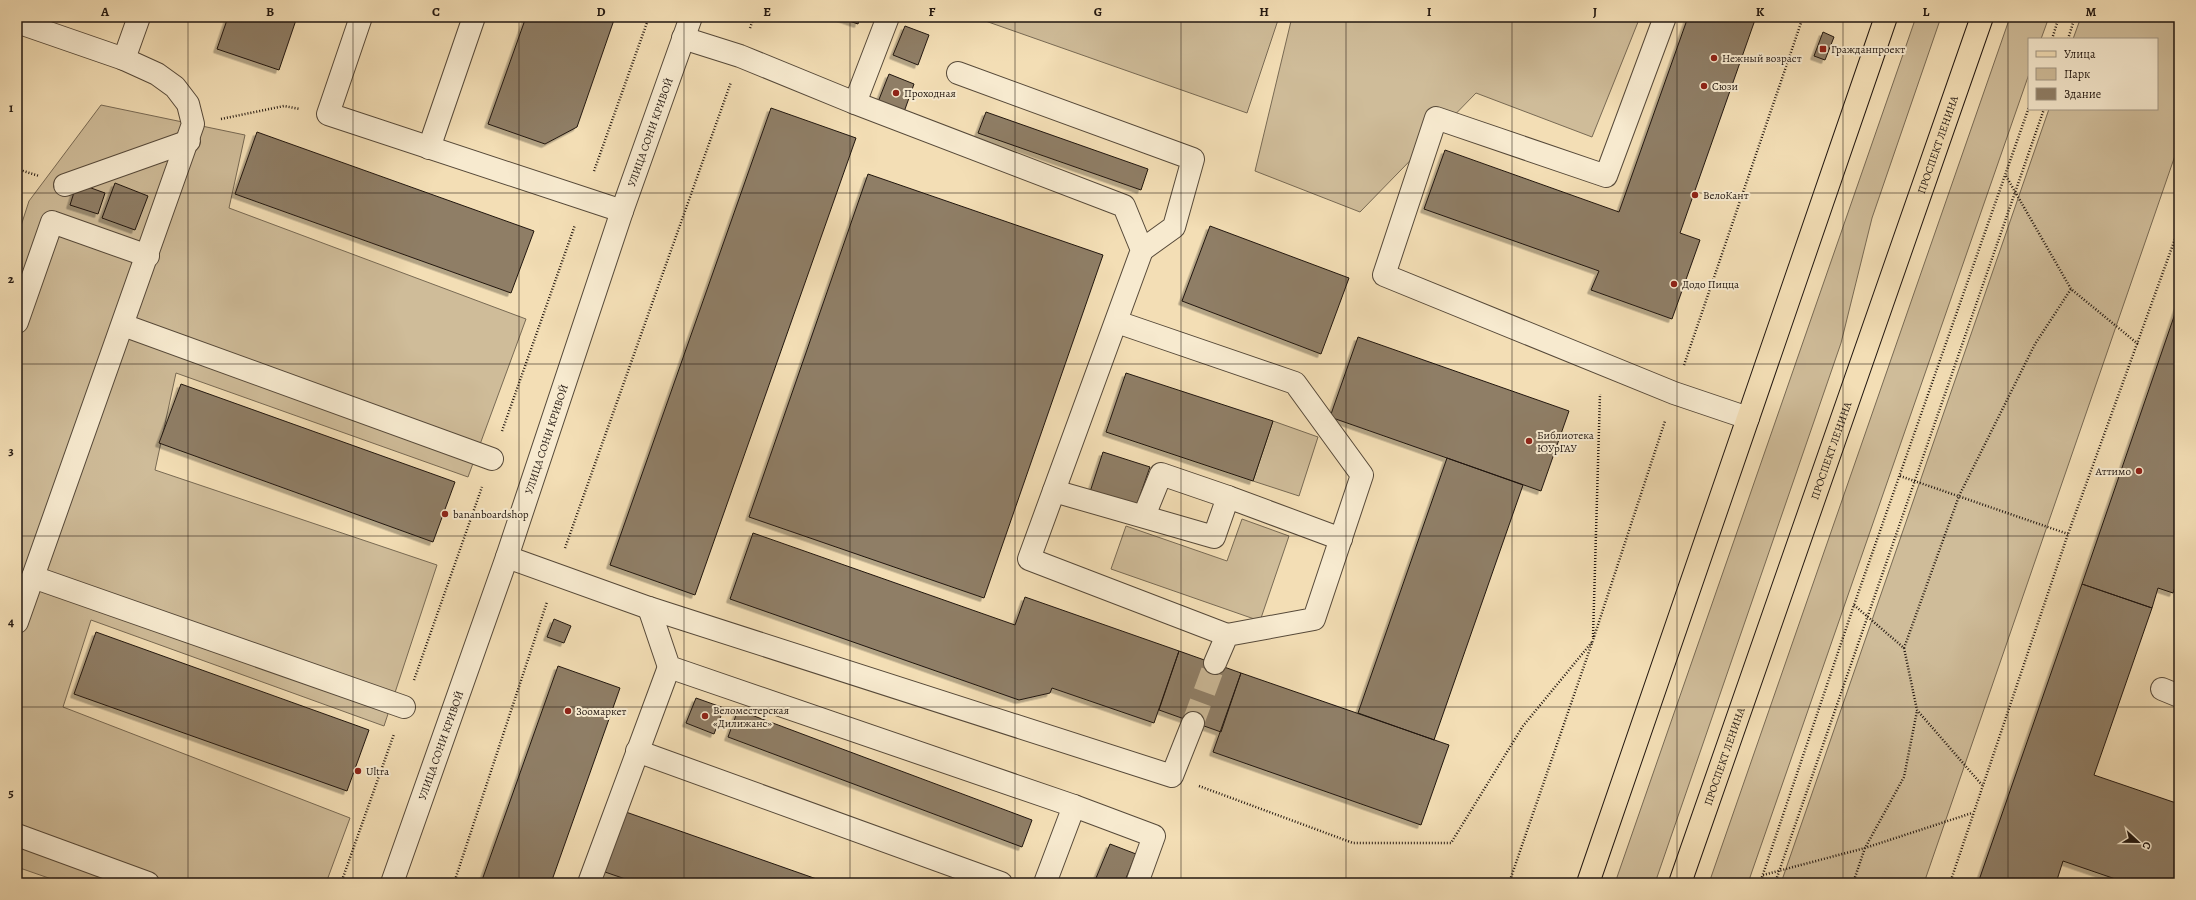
<svg xmlns="http://www.w3.org/2000/svg" width="2196" height="900" font-family="Alegreya,serif">
	<style>
		.green { fill: #cfbc99; stroke: #786a54 }
		.building { fill: #8f7e66; stroke: #221710; filter: url(#shadow) }
		.lines { fill: none; stroke-linecap: round; stroke-linejoin: round }
		.minor-tunnel { stroke: #c9b694; stroke-width: 22; stroke-dasharray: 22 11; stroke-linecap: butt }
		.minor-casing { stroke: #564939; stroke-width: 24 }
		.major-casing { stroke: #221710; stroke-width: 24 }
		.path { stroke: #221710; stroke-width: 2.5; stroke-dasharray: 1 2; stroke-linecap: butt }
		.minor { stroke: #f7eacf; stroke-width: 22 }
		.major { stroke: #f3deb5; stroke-width: 22 }
		.grid { fill: none; stroke: #221710; stroke-width: 1; stroke-opacity: 0.55 }
		.poi-dot { fill: #8f2418; stroke: #f7eacf; stroke-width: 1.5 }
		.labels { text-anchor: middle; dominant-baseline: central; stroke-width: 4; stroke-linejoin: round; paint-order: stroke }
		.poi-label { font-size: 11px; fill: #221710; stroke: #f7eacf; text-anchor: start }
		.street-label { font-size: 11px; fill: #221710; stroke: #f7eacf }
		.neatline { fill: none; stroke: #221710; stroke-width: 1.5 }
		.grid-label { font-size: 13px; text-anchor: middle; font-weight: bold; fill: #221710 }
	</style>
	<defs>
		<filter id="shadow"><feDropShadow dx="-3.5" dy="3.5" stdDeviation="0" flood-color="#0004"/></filter>
	</defs>
	<rect width="100%" height="100%" fill="#f3deb5"/>
	<filter id="stains"><feTurbulence type="fractalNoise" baseFrequency=".005" numOctaves="4"/><feColorMatrix values="0 0 0 0 .2 0 0 0 0 .09 0 0 0 0 .02 0 0 0 .5 -.17"/></filter>
	<radialGradient id="worn" r=".72"><stop offset=".6" stop-color="#630" stop-opacity="0"/><stop offset="1" stop-color="#630" stop-opacity=".3"/></radialGradient>
	<!-- green -->
	<path class="green" d="M 974,17 L 1279,17 L 1247,113 Z
		M 1292,17 L 1640,17 L 1592,137 L 1476,93 L 1360,212 L 1255,171 Z
		M 1916,17 L 1941,17 L 1872,218 L 1841,343 L 1655,883 L 1615,883 Z
		M 2010,17 L 2049,17 L 2041,39 L 2029,39 L 2029,74 L 1748,883 L 1709,883 Z
		M 2081,17 L 2179,17 L 2179,144 L 1924,883 L 1781,883 L 2049,109 L 2157,109 L 2157,39 L 2073,39 Z
		M 101,105 L 245,135 L 229,208 L 526,319 L 468,477 L 176,373 L 155,470 L 437,565 L 384,726 L 91,620 L 63,707 L 350,818 L 326,883 L 63,883 L 17,867 L 17,238 L 29,201 Z
		M 1273,421 L 1318,437 L 1299,496 L 1253,481 Z
		M 1242,519 L 1289,536 L 1260,621 L 1111,569 L 1126,526 L 1227,561 Z"/>
	<!-- building -->
	<path class="building" d="M 228,17 L 297,17 L 279,70 L 217,49 Z
		M 526,17 L 615,17 L 577,127 L 545,144 L 488,124 Z
		M 838,17 L 860,17 L 858,24 Z
		M 1688,17 L 1756,17 L 1680,233 L 1700,240 L 1672,319 L 1591,290 L 1599,271 L 1424,209 L 1445,150 L 1619,212 Z
		M 905,26 L 929,35 L 918,65 L 893,55 Z
		M 1823,32 L 1834,37 L 1825,60 L 1814,56 Z
		M 889,74 L 914,84 L 904,112 L 878,102 Z
		M 771,108 L 856,138 L 695,595 L 610,565 Z
		M 986,112 L 1148,169 L 1141,190 L 978,133 Z
		M 257,132 L 534,231 L 511,293 L 235,194 Z
		M 868,174 L 1103,255 L 984,598 L 749,517 Z
		M 77,183 L 105,193 L 98,214 L 70,205 Z
		M 115,183 L 148,196 L 135,230 L 102,218 Z
		M 1210,226 L 1349,278 L 1321,354 L 1182,301 Z
		M 2179,302 L 2179,575 L 2173,593 L 2158,588 L 2152,608 L 2082,584 Z
		M 1358,337 L 1569,411 L 1541,491 L 1330,417 Z
		M 1126,373 L 1273,421 L 1253,481 L 1106,432 Z
		M 181,384 L 455,482 L 433,542 L 159,443 Z
		M 1103,452 L 1150,467 L 1136,507 L 1090,492 Z
		M 1447,458 L 1523,485 L 1434,740 L 1358,713 Z
		M 753,533 L 1015,625 L 1025,597 L 1179,651 L 1154,723 L 1052,688 L 1050,693 L 1019,700 L 730,599 Z
		M 2082,584 L 2152,608 L 2094,775 L 2179,804 L 2179,883 L 2127,883 L 2063,861 L 2056,883 L 1978,883 Z
		M 554,619 L 571,626 L 564,643 L 547,637 Z
		M 96,632 L 369,730 L 347,791 L 74,694 Z
		M 1179,651 L 1241,673 L 1221,732 L 1159,710 Z
		M 558,666 L 620,688 L 551,883 L 481,883 Z
		M 1241,673 L 1449,745 L 1421,825 L 1213,752 Z
		M 696,698 L 724,708 L 714,734 L 686,723 Z
		M 738,710 L 1032,820 L 1022,847 L 728,737 Z
		M 623,811 L 828,883 L 637,883 L 602,871 Z
		M 1110,844 L 1136,854 L 1124,883 L 1094,883 Z"/>
	<g class="lines">
		<!-- minor-tunnel -->
		<path class="minor-tunnel" d="M 1193,723 L 1215,663"/>
		<defs>
			<g id="minor">
				<path d="M 361,17 L 328,114 L 622,211"/>
				<path d="M 1665,17 L 1606,176 L 1436,118 L 1384,275 L 1674,393 L 1748,418"/>
				<path d="M 17,22 L 124,59 L 157,74 L 175,87 L 188,104 L 193,124 L 17,622"/>
				<path d="M 683,38 L 740,56 L 855,103 L 1124,206 L 1142,250 L 1029,559 L 1227,635"/>
				<path d="M 124,59 L 139,17"/>
				<path d="M 958,73 L 1193,159 L 1174,227 L 1142,250"/>
				<path d="M 855,103 L 888,17"/>
				<path d="M 429,148 L 474,17"/>
				<path d="M 65,185 L 189,141"/>
				<path d="M 17,322 L 52,222 L 148,256"/>
				<path d="M 1117,322 L 1295,383 L 1362,475 L 1314,619 L 1227,635 L 1215,663"/>
				<path d="M 123,325 L 492,459"/>
				<path d="M 1054,491 L 1214,537 L 1228,497 L 1341,539"/>
				<path d="M 1144,516 L 1161,474 L 1228,497"/>
				<path d="M 507,557 L 649,608 L 1172,776 L 1193,723"/>
				<path d="M 33,577 L 404,707"/>
				<path d="M 649,608 L 669,667 L 1074,806 L 1154,836 L 1137,883"/>
				<path d="M 2162,689 L 2179,696"/>
				<path d="M 637,751 L 1001,883"/>
				<path d="M 17,835 L 148,883"/>
				<path id="s1" d="M 392,883 L 507,557 L 622,211 L 691,17"/>
				<path d="M 589,883 L 669,667"/>
				<path d="M 1045,883 L 1074,806"/>
			</g>
			<g id="major">
				<path d="M 1588,883 L 1886,17"/>
				<path id="s2" d="M 1680,883 L 1982,17"/>
			</g>
		</defs>
		<!-- minor casing -->
		<use href="#minor" class="minor-casing"/>
		<!-- major casing -->
		<use href="#major" class="major-casing"/>
		<!-- path -->
		<path class="path" d="M 750,28 L 754,17
			M 2052,39 L 2059,17
			M 2068,39 L 2075,17
			M 221,119 L 284,106 L 300,109
			M 17,169 L 39,176
			M 594,171 L 649,17
			M 2006,176 L 2071,289 L 2138,344
			M 1684,365 L 1803,17
			M 502,431 L 575,225
			M 1900,476 L 2068,534
			M 565,548 L 731,82
			M 1854,605 L 1904,648 L 1917,710 L 1982,785
			M 1593,637 L 1600,394
			M 1904,648 L 1959,496 L 2035,344 L 2071,289
			M 414,680 L 482,487
			M 1199,786 L 1353,843 L 1451,843 L 1523,726 L 1592,642
			M 1763,875 L 1865,848 L 1972,813
			M 341,883 L 394,734
			M 454,883 L 547,602
			M 1509,883 L 1593,640 L 1665,421
			M 1760,883 L 1854,605 L 2029,107
			M 1775,883 L 2044,109
			M 1853,883 L 1865,848 L 1904,777 L 1917,711
			M 1950,883 L 2068,534 L 2179,228"/>
		<!-- minor -->
		<use href="#minor" class="minor"/>
		<!-- major -->
		<use href="#major" class="major"/>
	</g>
	<!-- grid -->
	<path class="grid" d="M 188,17 L 188,883M 353,17 L 353,883M 519,17 L 519,883M 684,17 L 684,883M 850,17 L 850,883M 1015,17 L 1015,883M 1181,17 L 1181,883M 1346,17 L 1346,883M 1512,17 L 1512,883M 1677,17 L 1677,883M 1843,17 L 1843,883M 2008,17 L 2008,883M 17,193 L 2179,193M 17,364 L 2179,364M 17,536 L 2179,536M 17,707 L 2179,707"/>
	<!-- markers -->
	<g class="poi-dot">
		<rect x="1819" y="45" width="8" height="8" rx="2"/>
		<circle cx="1714" cy="58" r="4"/>
		<circle cx="1704" cy="86" r="4"/>
		<circle cx="896" cy="93" r="4"/>
		<circle cx="1695" cy="195" r="4"/>
		<circle cx="1674" cy="284" r="4"/>
		<circle cx="1529" cy="441" r="4"/>
		<circle cx="2139" cy="471" r="4"/>
		<circle cx="445" cy="514" r="4"/>
		<circle cx="568" cy="711" r="4"/>
		<circle cx="705" cy="716" r="4"/>
		<circle cx="358" cy="771" r="4"/>
	</g>
	<g class="labels">
		<!-- poi labels -->
		<g class="poi-label">
			<text x="1831" y="49">Гражданпроект</text>
			<text x="1722" y="58">Нежный возраст</text>
			<text x="1712" y="86">Сюзи</text>
			<text x="904" y="93">Проходная</text>
			<text x="1703" y="195">ВелоКант</text>
			<text x="1682" y="284">Додо Пицца</text>
			<text x="1537" y="435">Библиотека<tspan x="1537" dy="13">ЮУрГАУ</tspan></text>
			<text x="2131" y="471" text-anchor="end">Аттимо</text>
			<text x="453" y="514">bananboardshop</text>
			<text x="713" y="710">Веломестерская<tspan x="713" dy="13">«Дилижанс»</tspan></text>
			<text x="576" y="711">Зоомаркет</text>
			<text x="366" y="771">Ultra</text>
		</g>
		<!-- street labels -->
		<g class="street-label">
			<text stroke="none"><textPath href="#s1" startOffset="794">УЛИЦА СОНИ КРИВОЙ</textPath></text>
			<text stroke="none"><textPath href="#s2" startOffset="782">ПРОСПЕКТ ЛЕНИНА</textPath></text>
			<text stroke="none"><textPath href="#s1" startOffset="470">УЛИЦА СОНИ КРИВОЙ</textPath></text>
			<text stroke="none"><textPath href="#s2" startOffset="458">ПРОСПЕКТ ЛЕНИНА</textPath></text>
			<text stroke="none"><textPath href="#s1" startOffset="146">УЛИЦА СОНИ КРИВОЙ</textPath></text>
			<text stroke="none"><textPath href="#s2" startOffset="134">ПРОСПЕКТ ЛЕНИНА</textPath></text>
		</g>
	</g>
	<!-- margin -->
	<rect width="2196" height="900" fill="none" stroke="#f3deb5" stroke-width="44"/>
	<!-- legend -->
	<rect x="2028" y="38" width="130" height="72" fill="#f7eacf" stroke="#a29683"/>
	<rect x="2036" y="51" width="20" height="6" fill="#f3deb5" stroke="#a29683"/>
	<text x="2064" y="58" font-size="12" fill="#221710">Улица</text>
	<rect x="2036" y="68" width="20" height="12" fill="#cfbc99" stroke="#a29683"/>
	<text x="2064" y="78" font-size="12" fill="#221710">Парк</text>
	<rect x="2036" y="88" width="20" height="12" fill="#8f7e66" stroke="#a29683"/>
	<text x="2064" y="98" font-size="12" fill="#221710">Здание</text>
	<!-- north arrow -->
	<g transform="translate(2138 842) rotate(112)" stroke="#f7eacf" stroke-width="3" paint-order="stroke">
	<path d="M0-3L7 15L0 10L-7 15Z" fill="#221710"/>
	<text y="-6" font-size="11" font-weight="bold" text-anchor="middle" fill="#221710">С</text>
	</g>
	<rect x="22" y="22" width="2152" height="856" class="neatline"/>
	<g class="grid-label">
		<text x="105" y="16">A</text>
		<text x="270" y="16">B</text>
		<text x="436" y="16">C</text>
		<text x="601" y="16">D</text>
		<text x="767" y="16">E</text>
		<text x="932" y="16">F</text>
		<text x="1098" y="16">G</text>
		<text x="1264" y="16">H</text>
		<text x="1429" y="16">I</text>
		<text x="1595" y="16">J</text>
		<text x="1760" y="16">K</text>
		<text x="1926" y="16">L</text>
		<text x="2091" y="16">M</text>
		<text x="11" y="112">1</text>
		<text x="11" y="283">2</text>
		<text x="11" y="455">3</text>
		<text x="11" y="626">4</text>
		<text x="11" y="797">5</text>
	</g>
	<rect width="100%" height="100%" filter="url(#stains)"/>
	<rect width="100%" height="100%" fill="url(#worn)"/>
</svg>
